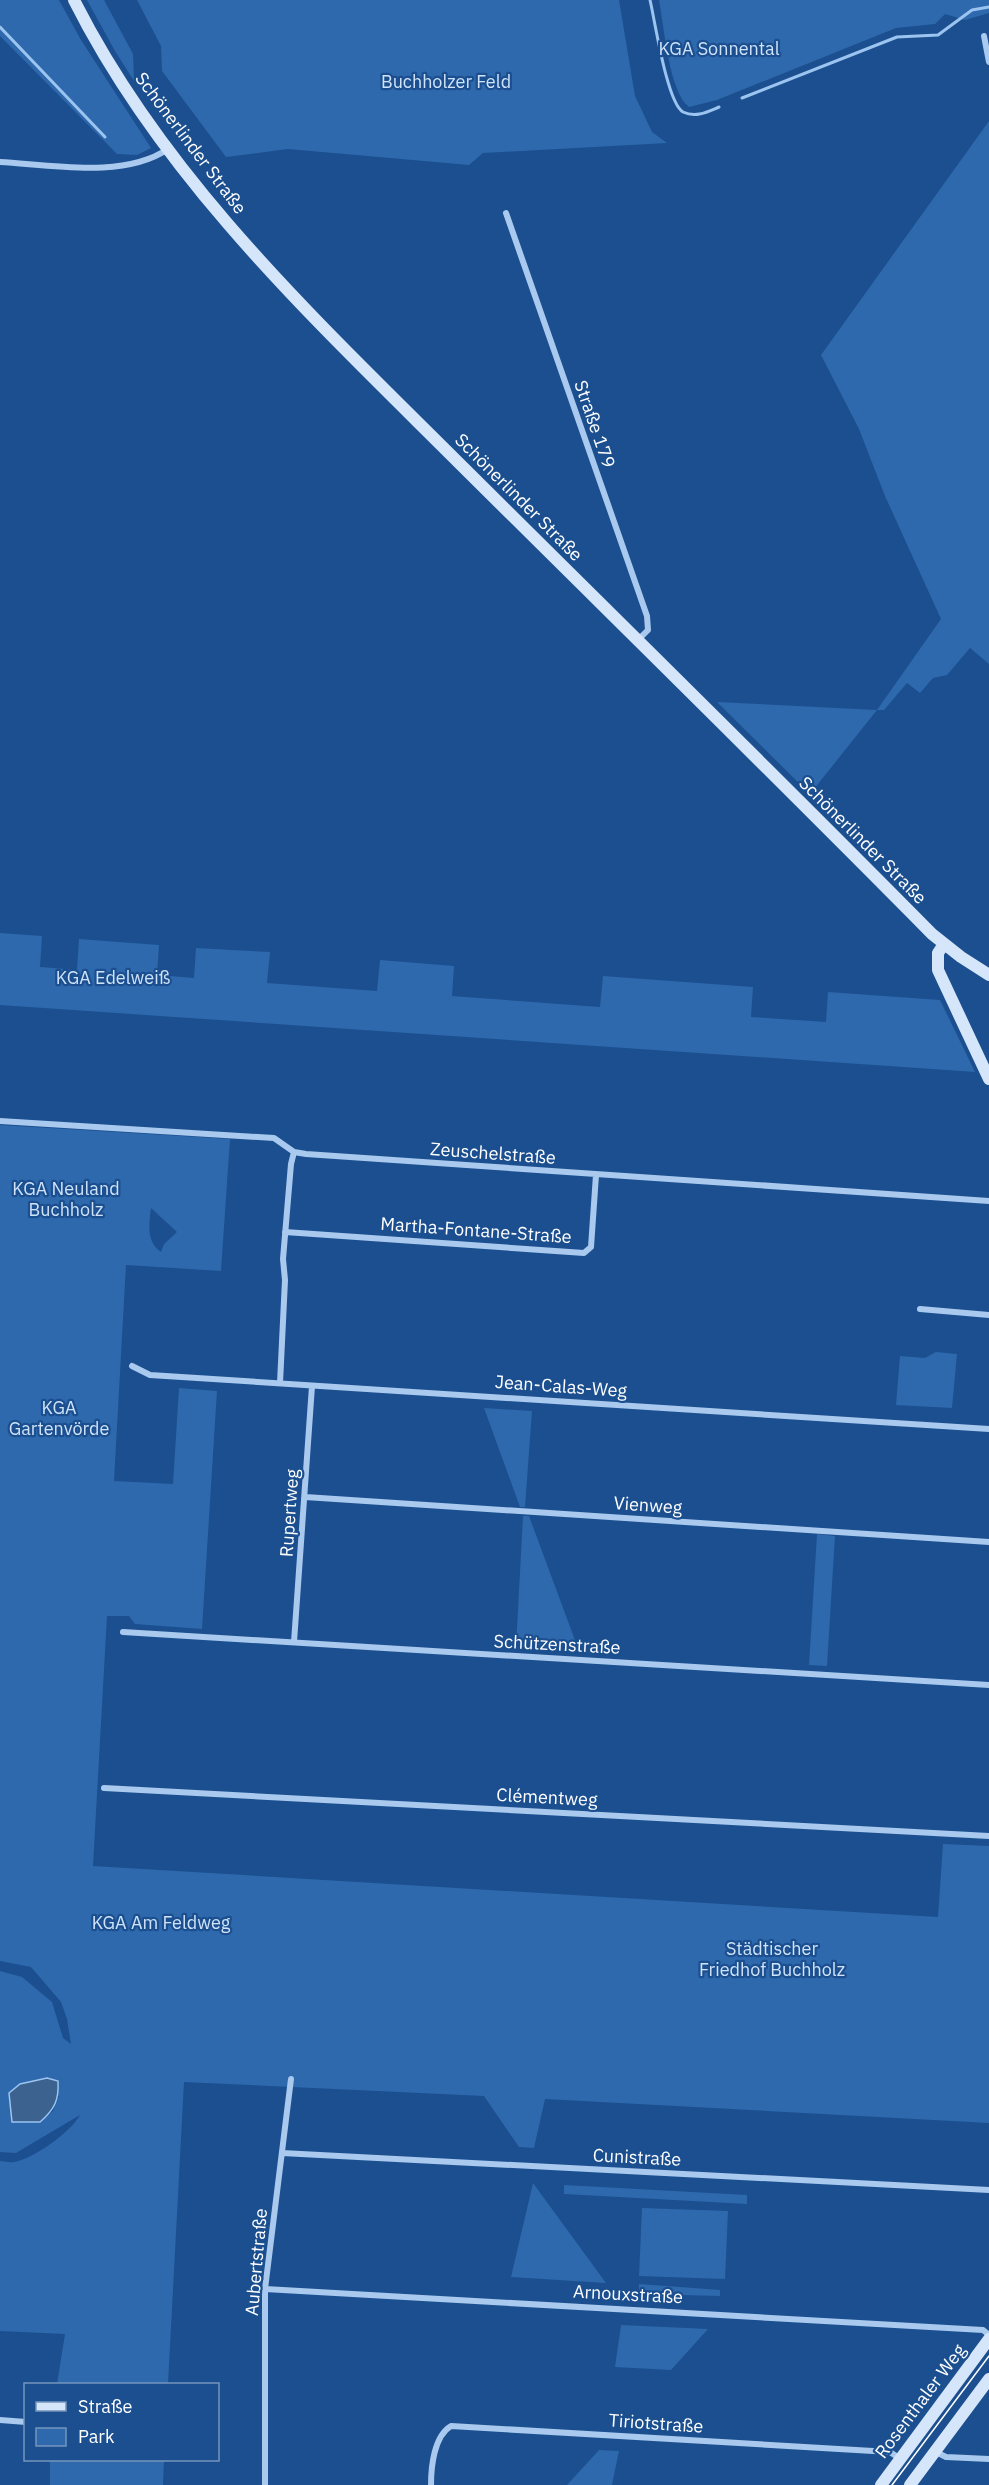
<svg xmlns="http://www.w3.org/2000/svg" width="989" height="2485" font-family="'IBM Plex Sans',sans-serif">
	<style>
		.green { fill: #2e69ad; fill-rule: evenodd }
		.water { fill: #3c6290; stroke: #9cc4f0; stroke-width: 1.5 }
		.lines { fill: none; stroke-linecap: round; stroke-linejoin: round }
		.stream { stroke: #9cc4f0; stroke-width: 3 }
		.minor { stroke: #a9c9ee; stroke-width: 6 }
		.secondary { stroke: #d6e6fa; stroke-width: 12 }
		.tram { stroke: #fff; stroke-width: 1.5 }
		.labels { text-anchor: middle; dominant-baseline: central; stroke-width: 4.5; stroke-linejoin: round; paint-order: stroke }
		.park-label { font-size: 18px; fill: #cfe3fa; stroke: #1b4f8f }
		.street-label { font-size: 18px; fill: #fff; stroke: #1b4f8f }
	</style>
	<rect width="100%" height="100%" fill="#1b4f8f"/>
	<!-- green -->
	<path class="green" d="M 0,0 L 59,0 L 81,40 L 151,148 L 137,155 L 117,154 L 0,36 Z
		M 87,0 L 104,0 L 133,54 L 134,81 L 115,51 Z
		M 137,0 L 619,0 L 635,96 L 652,132 L 667,143 L 483,153 L 469,165 L 288,149 L 226,157 L 162,71 L 161,46 Z
		M 659,0 L 989,0 L 989,13 L 965,20 L 945,14 L 935,24 L 896,28 L 717,100 L 689,107 C 669,92 664,26 659,0 Z
		M 989,121 L 989,664 L 970,648 L 947,675 L 933,678 L 920,693 L 907,683 L 884,710 L 877,710 L 810,794 L 717,702 L 877,710 L 941,619 L 885,496 L 859,429 L 821,355 Z
		M 0,933 L 42,936 L 40,967 L 77,970 L 79,939 L 159,945 L 157,975 L 194,978 L 196,948 L 270,952 L 267,983 L 377,991 L 380,960 L 454,966 L 452,996 L 600,1007 L 603,976 L 753,987 L 751,1017 L 826,1022 L 828,992 L 940,1000 L 975,1072 L 0,1005 Z
		M 0,1125 L 230,1139 L 221,1271 L 126,1265 L 114,1481 L 173,1484 L 179,1388 L 217,1391 L 202,1629 L 135,1624 L 129,1616 L 107,1616 L 93,1866 L 938,1917 L 943,1844 L 989,1846 L 989,2123 L 545,2099 L 534,2148 L 519,2147 L 484,2096 L 184,2082 L 168,2384 L 57,2384 L 65,2334 L 0,2331 L 0,2161 C 4,2161 10,2163 14,2162 C 33,2159 71,2132 80,2115 L 16,2153 L 0,2152 L 0,1971 L 22,1977 L 52,2002 L 63,2038 L 71,2044 L 67,2019 L 61,2002 L 31,1967 L 0,1961 ZM 151,1208 L 177,1232 L 164,1244 L 161,1252 C 146,1242 149,1223 151,1208 ZM 59,2096 L 53,2111 L 40,2122 L 13,2122 Z
		M 936,1352 L 957,1354 L 952,1408 L 896,1405 L 900,1356 L 925,1358 Z
		M 484,1408 L 532,1411 L 525,1507 L 520,1507 Z
		M 523,1516 L 529,1516 L 579,1651 L 516,1647 Z
		M 817,1534 L 835,1536 L 827,1666 L 809,1665 Z
		M 533,2183 L 606,2283 L 511,2277 Z
		M 564,2185 L 747,2195 L 747,2204 L 564,2194 Z
		M 642,2208 L 728,2211 L 725,2279 L 639,2276 Z
		M 639,2284 L 720,2290 L 720,2296 L 639,2294 Z
		M 621,2325 L 708,2329 L 671,2370 L 615,2367 Z
		M 599,2450 L 619,2451 L 612,2485 L 567,2485 Z
		M 50,2460 L 164,2460 L 163,2485 L 50,2485 Z"/>
	<!-- water -->
	<path class="water" d="M 47,2078 L 58,2081 C 59,2100 55,2109 40,2122 L 12,2122 L 9,2093 L 20,2084 Z"/>
	<g class="lines">
		<!-- stream -->
		<path class="stream" d="M 650,0 C 655,21 667,103 683,112 C 696,118 707,112 719,107
			M 0,27 L 105,137
			M 742,98 L 897,37 L 938,35 L 972,10 L 989,7"/>
		<!-- minor -->
		<path class="minor" d="M 984,36 L 989,62
			M 0,162 C 51,165 124,179 168,149
			M 506,213 L 647,616 L 648,630 L 638,640
			M 0,1121 L 274,1138 L 294,1152 L 306,1154 L 989,1201
			M 285,1232 L 584,1253 L 591,1247 L 596,1175
			M 920,1309 L 989,1315
			M 132,1366 L 150,1375 L 989,1429
			M 280,1383 L 285,1280 L 283,1259 L 291,1164 L 294,1152
			M 305,1497 L 989,1542
			M 123,1632 L 989,1685
			M 294,1642 L 312,1386
			M 104,1788 L 989,1836
			M 282,2153 L 989,2190
			M 265,2289 L 983,2330 L 989,2335
			M 0,2420 L 26,2422
			M 934,2451 L 946,2457 L 989,2459
			M 265,2485 L 265,2289 L 291,2079
			M 431,2485 C 431,2467 434,2436 451,2426 L 890,2452 L 899,2458"/>
		<!-- secondary -->
		<path class="secondary" d="M 74,0 C 166,183 322,326 465,469 C 621,624 778,778 932,934 L 961,957 L 989,975
			M 944,944 L 938,953 L 938,970 L 989,1079
			M 881,2485 L 989,2339
			M 910,2485 L 989,2379"/>
		<!-- tram -->
		<path class="tram" d="M 892,2485 L 989,2356"/>
	</g>
	<g class="labels">
		<!-- park labels -->
		<g class="park-label">
			<text x="719" y="48">KGA Sonnental</text>
			<text x="446" y="81">Buchholzer Feld</text>
			<text x="113" y="977">KGA Edelweiß</text>
			<text x="66" y="1188">KGA Neuland<tspan x="66" dy="21">Buchholz</tspan></text>
			<text x="59" y="1407">KGA<tspan x="59" dy="21">Gartenvörde</tspan></text>
			<text x="161" y="1922">KGA Am Feldweg</text>
			<text x="772" y="1948">Städtischer<tspan x="772" dy="21">Friedhof Buchholz</tspan></text>
		</g>
		<!-- street labels -->
		<g class="street-label">
			<text transform="translate(191 143) rotate(53)">Schönerlinder Straße</text>
			<text transform="translate(595 424) rotate(71)">Straße 179</text>
			<text transform="translate(519 497) rotate(45)">Schönerlinder Straße</text>
			<text transform="translate(863 840) rotate(45)">Schönerlinder Straße</text>
			<text transform="translate(493 1153) rotate(4)">Zeuschelstraße</text>
			<text transform="translate(476 1230) rotate(4)">Martha-Fontane-Straße</text>
			<text transform="translate(561 1386) rotate(4)">Jean-Calas-Weg</text>
			<text transform="translate(648 1505) rotate(4)">Vienweg</text>
			<text transform="translate(289 1513) rotate(-86)">Rupertweg</text>
			<text transform="translate(557 1644) rotate(3)">Schützenstraße</text>
			<text transform="translate(547 1797) rotate(3)">Clémentweg</text>
			<text transform="translate(637 2157) rotate(3)">Cunistraße</text>
			<text transform="translate(256 2262) rotate(-85)">Aubertstraße</text>
			<text transform="translate(628 2294) rotate(3)">Arnouxstraße</text>
			<text transform="translate(920 2401) rotate(-53)">Rosenthaler Weg</text>
			<text transform="translate(656 2423) rotate(4)">Tiriotstraße</text>
		</g>
	</g>
	<!-- legend -->
	<rect x="24" y="2383" width="195" height="78" fill="#1b4f8f" stroke="#7695bc" stroke-width="1.5"/>
	<rect x="36" y="2402" width="30" height="9" fill="#d6e6fa" stroke="#7695bc" stroke-width="1.5"/>
	<text x="78" y="2413" font-size="18" fill="#ffffff">Straße</text>
	<rect x="36" y="2428" width="30" height="18" fill="#2e69ad" stroke="#7695bc" stroke-width="1.5"/>
	<text x="78" y="2443" font-size="18" fill="#ffffff">Park</text>
</svg>
